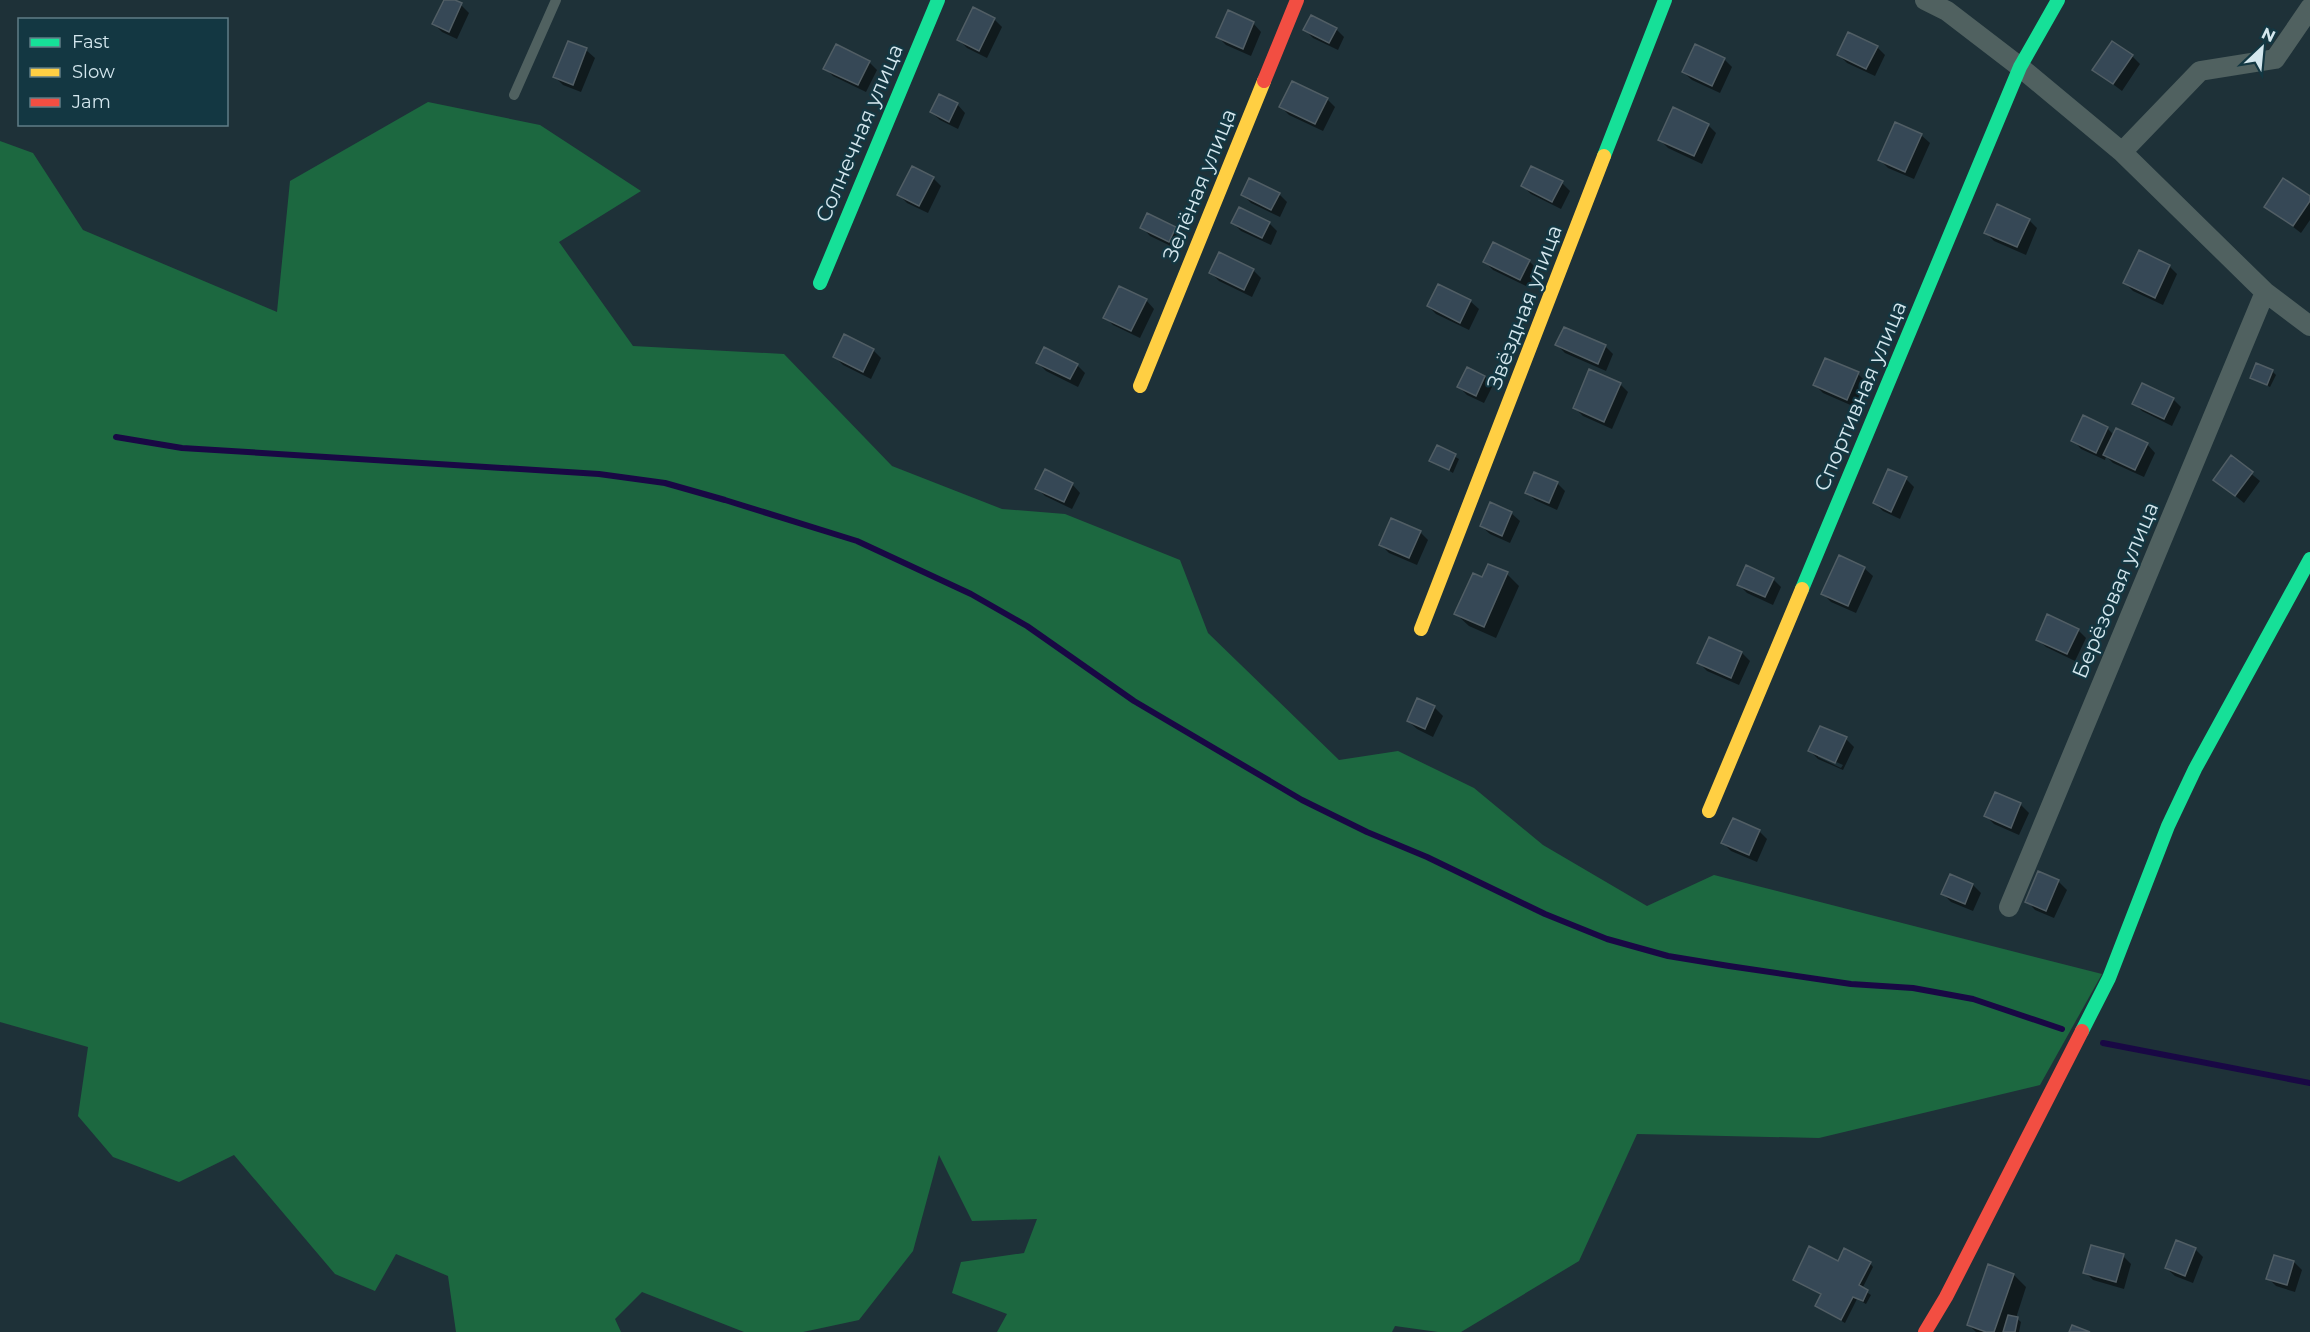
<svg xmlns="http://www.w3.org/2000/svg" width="2310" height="1332" font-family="Montserrat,sans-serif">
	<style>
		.forest { fill: #1c6840 }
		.shadow { fill: #0007; fill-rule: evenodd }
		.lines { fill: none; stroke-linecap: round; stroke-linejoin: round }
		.stream { stroke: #190844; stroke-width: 6 }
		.building { fill: #364856; stroke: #515e65; stroke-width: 1.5 }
		.lane { stroke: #506160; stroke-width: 10 }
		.street { stroke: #506160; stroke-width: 20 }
		.fast { stroke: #16e098; stroke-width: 14 }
		.slow { stroke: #ffcf43; stroke-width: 14 }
		.jam { stroke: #f24e42; stroke-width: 14 }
		.labels { text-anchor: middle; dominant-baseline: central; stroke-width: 4.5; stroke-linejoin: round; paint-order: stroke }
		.street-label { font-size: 21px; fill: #d4e7ee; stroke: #133742 }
	</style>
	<rect width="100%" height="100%" fill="#1e3138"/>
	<!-- forest -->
	<path class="forest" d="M 428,102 L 540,125 L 641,191 L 559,242 L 633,346 L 784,354 L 892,466 L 1002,509 L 1065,514 L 1180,560 L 1208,633 L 1339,760 L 1398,751 L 1474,788 L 1543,845 L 1647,906 L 1714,875 L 2102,974 L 2040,1085 L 1819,1138 L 1637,1134 L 1579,1261 L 1461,1332 L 1438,1332 L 1395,1326 L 1392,1332 L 997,1332 L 1007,1314 L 952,1293 L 961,1262 L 1024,1253 L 1037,1219 L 972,1221 L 939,1155 L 913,1251 L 859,1320 L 803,1332 L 744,1332 L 642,1292 L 615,1319 L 621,1332 L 456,1332 L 448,1276 L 396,1254 L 375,1291 L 335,1274 L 234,1155 L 179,1182 L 113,1157 L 78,1116 L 88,1047 L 0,1022 L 0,141 L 33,153 L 83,230 L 277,312 L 290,181 Z"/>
	<!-- shadow -->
	<path class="shadow" d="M 445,0 L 451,0 L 461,5 L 469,13 L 457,39 L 442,32 L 434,24 Z
		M 994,19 L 1002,27 L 987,58 L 967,48 L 959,40 Z
		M 1253,23 L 1261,32 L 1251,56 L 1226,45 L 1218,37 Z
		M 1336,29 L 1344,37 L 1338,50 L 1313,38 L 1305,30 Z
		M 569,43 L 586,50 L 595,58 L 581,92 L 563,85 L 555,77 Z
		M 1877,47 L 1885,55 L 1875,76 L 1847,63 L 1839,55 Z
		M 2132,56 L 2140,64 L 2122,91 L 2094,70 Z
		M 1724,59 L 1732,67 L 1720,93 L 1692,80 L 1683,72 Z
		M 869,62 L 877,70 L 866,92 L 833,76 L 825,68 Z
		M 939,96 L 957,104 L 965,113 L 958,129 L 940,120 L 931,112 Z
		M 1327,99 L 1335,107 L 1323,131 L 1289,115 L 1281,107 Z
		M 1708,125 L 1716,133 L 1702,164 L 1668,148 L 1660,140 Z
		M 1921,135 L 1930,143 L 1914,179 L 1888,168 L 1880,160 Z
		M 933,178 L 941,186 L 928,213 L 907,203 L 899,195 Z
		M 1562,183 L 1570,191 L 1561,209 L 1531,194 L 1523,186 Z
		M 1279,194 L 1287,202 L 1280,217 L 1251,203 L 1243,195 Z
		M 2310,198 L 2310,220 L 2301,233 L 2266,206 Z
		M 2029,220 L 2037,228 L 2026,255 L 1994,241 L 1986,233 Z
		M 1233,223 L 1269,223 L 1277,231 L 1271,245 L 1241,231 Z
		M 1142,227 L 1175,228 L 1183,236 L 1177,249 L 1150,236 Z
		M 1529,261 L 1537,269 L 1528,287 L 1493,270 L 1485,262 Z
		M 2169,266 L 2177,274 L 2163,305 L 2133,291 L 2125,283 Z
		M 1253,270 L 1261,278 L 1252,297 L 1219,281 L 1211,273 Z
		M 1438,286 L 1470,301 L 1479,309 L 1469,330 L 1436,314 L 1428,306 Z
		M 1146,300 L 1154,309 L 1140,338 L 1113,325 L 1105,317 Z
		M 1557,345 L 1605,346 L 1613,354 L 1606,371 L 1565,353 Z
		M 873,350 L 881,358 L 871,379 L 843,365 L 835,357 Z
		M 1038,363 L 1077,365 L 1085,373 L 1078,387 L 1046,371 Z
		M 1468,369 L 1485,377 L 1493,385 L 1484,403 L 1467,395 L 1459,387 Z
		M 2272,371 L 2276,375 L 2270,387 L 2251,377 Z
		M 1858,374 L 1866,382 L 1855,407 L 1823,393 L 1815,385 Z
		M 1620,384 L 1628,392 L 1612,429 L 1583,416 L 1574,407 Z
		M 2173,399 L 2181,407 L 2172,426 L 2142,411 L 2134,403 Z
		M 2107,428 L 2114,435 L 2147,444 L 2155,453 L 2144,477 L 2113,463 L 2106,456 L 2105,460 L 2081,449 L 2073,440 Z
		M 1438,447 L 1459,459 L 1453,473 L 1431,460 Z
		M 2231,457 L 2260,481 L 2244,503 L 2215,479 Z
		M 1906,479 L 1914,487 L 1900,519 L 1883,511 L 1875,503 Z
		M 1557,483 L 1565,491 L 1557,510 L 1535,500 L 1527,492 Z
		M 1072,484 L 1080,493 L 1072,509 L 1045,496 L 1037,488 Z
		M 1511,513 L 1520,521 L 1510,543 L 1490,534 L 1481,526 Z
		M 1420,532 L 1428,540 L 1417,565 L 1389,553 L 1381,545 Z
		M 1864,568 L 1873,576 L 1856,613 L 1831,602 L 1823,594 Z
		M 1507,574 L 1519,586 L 1496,638 L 1469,626 L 1456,614 Z
		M 1773,579 L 1781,587 L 1773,605 L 1747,593 L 1739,585 Z
		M 2078,630 L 2086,638 L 2075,661 L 2046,647 L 2037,639 Z
		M 1742,653 L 1750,661 L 1739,685 L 1707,671 L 1699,663 Z
		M 1417,700 L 1435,708 L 1443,716 L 1433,737 L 1417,729 L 1408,721 Z
		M 1846,739 L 1854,747 L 1843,770 L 1818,759 L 1810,751 ZM 1818,754 L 1843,765 L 1841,768 L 1818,757 Z
		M 1996,794 L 2021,805 L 2029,813 L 2019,835 L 1994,824 L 1986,816 Z
		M 1759,831 L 1767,839 L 1757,862 L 1731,851 L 1723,843 Z
		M 2039,873 L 2058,881 L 2067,890 L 2054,918 L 2035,910 L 2027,901 Z
		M 1951,876 L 1973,885 L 1981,893 L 1973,911 L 1951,902 L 1943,894 Z
		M 2195,1249 L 2203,1257 L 2193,1283 L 2175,1276 L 2166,1268 Z
		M 2123,1256 L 2131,1264 L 2124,1289 L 2093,1280 L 2085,1272 Z
		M 2294,1262 L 2302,1270 L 2295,1292 L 2276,1286 L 2268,1278 Z
		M 1870,1263 L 1873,1267 L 1862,1289 L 1871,1295 L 1866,1304 L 1857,1299 L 1845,1323 L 1820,1309 L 1817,1306 L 1822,1295 L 1795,1280 Z
		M 2014,1275 L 2026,1287 L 2016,1318 L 2021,1322 L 2019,1332 L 1976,1332 L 1969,1325 Z"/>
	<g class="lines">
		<!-- stream -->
		<path class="stream" d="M 116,437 L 182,448 L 599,474 L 665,483 L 725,500 L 857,541 L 971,594 L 1027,626 L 1134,701 L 1302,800 L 1367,832 L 1427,857 L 1545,914 L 1607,939 L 1668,956 L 1729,966 L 1851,984 L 1913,988 L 1973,999 L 2062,1029
			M 2103,1043 L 2310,1083"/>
	</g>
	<!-- building -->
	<path class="building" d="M 444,0 L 455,0 L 462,3 L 449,32 L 432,24 Z
		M 973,7 L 995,18 L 979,51 L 957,40 Z
		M 1228,10 L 1254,22 L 1243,49 L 1216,37 Z
		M 1311,15 L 1337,28 L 1329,43 L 1303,30 Z
		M 1848,32 L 1878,46 L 1866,69 L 1837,55 Z
		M 568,41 L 587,48 L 573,85 L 553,77 Z
		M 2112,41 L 2133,55 L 2113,84 L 2092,70 Z
		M 836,44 L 870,61 L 858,85 L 823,69 Z
		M 1695,44 L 1725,58 L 1712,86 L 1682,72 Z
		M 1292,81 L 1328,98 L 1315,124 L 1279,107 Z
		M 939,94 L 958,103 L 949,122 L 930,112 Z
		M 1673,107 L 1709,124 L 1694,156 L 1658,140 Z
		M 1895,122 L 1922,134 L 1905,172 L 1878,160 Z
		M 912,166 L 934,177 L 919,206 L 897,195 Z
		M 1531,166 L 1563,181 L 1552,202 L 1521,186 Z
		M 1249,178 L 1280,193 L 1271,210 L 1241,195 Z
		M 2283,178 L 2310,196 L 2310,201 L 2293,226 L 2264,207 Z
		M 1997,204 L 2030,219 L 2017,247 L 1984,233 Z
		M 1239,207 L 1270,222 L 1262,238 L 1231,223 Z
		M 1147,213 L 1176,227 L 1169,242 L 1140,228 Z
		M 1493,242 L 1530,260 L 1520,280 L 1483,262 Z
		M 2139,250 L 2170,265 L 2155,298 L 2123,283 Z
		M 1219,252 L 1254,269 L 1244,290 L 1209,273 Z
		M 1438,284 L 1471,300 L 1460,323 L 1427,306 Z
		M 1119,286 L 1147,299 L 1131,331 L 1103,318 Z
		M 1564,327 L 1606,345 L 1598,364 L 1555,345 Z
		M 844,334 L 874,349 L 863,372 L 833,357 Z
		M 1044,347 L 1078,364 L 1070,379 L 1036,363 Z
		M 1825,358 L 1859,372 L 1847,400 L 1813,385 Z
		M 2256,363 L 2273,370 L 2267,385 L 2250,378 Z
		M 1467,367 L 1485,376 L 1476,396 L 1457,387 Z
		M 1589,369 L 1621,383 L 1604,422 L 1573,408 Z
		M 2142,383 L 2174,398 L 2164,419 L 2132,404 Z
		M 2083,415 L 2108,427 L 2096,453 L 2071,441 Z
		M 2116,428 L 2148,443 L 2135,470 L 2103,455 Z
		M 1437,445 L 1456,454 L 1449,470 L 1429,461 Z
		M 2231,455 L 2253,472 L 2235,496 L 2213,480 Z
		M 1045,469 L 1073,483 L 1064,502 L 1035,489 Z
		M 1888,469 L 1907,477 L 1891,512 L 1873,503 Z
		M 1534,472 L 1558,482 L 1549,503 L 1525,493 Z
		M 1490,502 L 1512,512 L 1502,536 L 1480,526 Z
		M 1391,518 L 1421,531 L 1409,558 L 1379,545 Z
		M 1839,555 L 1865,567 L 1848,606 L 1821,594 Z
		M 1488,564 L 1508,572 L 1484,627 L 1454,614 L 1473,573 L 1482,577 Z
		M 1746,565 L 1774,578 L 1765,597 L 1737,585 Z
		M 2047,614 L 2079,629 L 2067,654 L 2036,640 Z
		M 1709,637 L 1742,652 L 1731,678 L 1697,663 Z
		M 1417,698 L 1435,706 L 1425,729 L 1407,721 Z
		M 1820,726 L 1847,737 L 1835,763 L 1808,751 Z
		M 1995,792 L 2021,803 L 2011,828 L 1984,816 Z
		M 1733,818 L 1760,830 L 1749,855 L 1721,843 Z
		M 2038,871 L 2059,880 L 2046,911 L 2025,902 Z
		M 1950,874 L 1973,884 L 1965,904 L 1941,894 Z
		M 2176,1240 L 2196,1248 L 2185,1276 L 2165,1268 Z
		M 2091,1245 L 2124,1254 L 2116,1282 L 2083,1273 Z
		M 1809,1246 L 1838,1261 L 1844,1248 L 1871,1262 L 1859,1285 L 1868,1290 L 1863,1301 L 1853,1297 L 1841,1320 L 1815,1306 L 1821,1294 L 1793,1280 Z
		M 2274,1255 L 2294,1261 L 2287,1285 L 2266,1279 Z
		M 1988,1264 L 2014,1274 L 1994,1332 L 1986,1332 L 1967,1325 Z
		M 2008,1315 L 2018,1317 L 2015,1332 L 2003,1332 Z
		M 2072,1325 L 2090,1332 L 2069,1332 Z"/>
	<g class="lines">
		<!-- lane -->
		<path class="lane" d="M 514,95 L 556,0"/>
		<!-- street -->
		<path class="street" d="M 1925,0 L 1947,11 L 2020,67 L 2122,152 L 2265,292 L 2310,326
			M 2122,152 L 2200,71 L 2275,59 L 2310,8
			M 2009,907 L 2265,292"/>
		<!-- fast -->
		<path class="fast" d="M 1604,156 L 1665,0
			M 820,283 L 938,0
			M 1802,589 L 2020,67 L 2058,0
			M 2082,1031 L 2109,978 L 2168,826 L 2195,769 L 2310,559"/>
		<!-- slow -->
		<path class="slow" d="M 1140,386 L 1264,81
			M 1421,629 L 1604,156
			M 1709,811 L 1802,589"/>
		<!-- jam -->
		<path class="jam" d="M 1264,81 L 1297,0
			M 1925,1332 L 1946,1297 L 2082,1031"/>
	</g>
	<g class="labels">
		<!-- street labels -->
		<g class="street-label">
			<text transform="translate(859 133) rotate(-67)">Солнечная улица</text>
			<text transform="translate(1199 185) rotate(-68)">Зелёная улица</text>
			<text transform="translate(1524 307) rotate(-69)">Звёздная улица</text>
			<text transform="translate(1860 396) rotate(-67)">Спортивная улица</text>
			<text transform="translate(2115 590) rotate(-67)">Берёзовая улица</text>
		</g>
	</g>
	<!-- legend -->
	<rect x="18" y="18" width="210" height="108" fill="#133742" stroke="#607d87" stroke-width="1.5"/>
	<rect x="30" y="38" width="30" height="9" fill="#16e098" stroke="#607d87" stroke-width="1.5"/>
	<text x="72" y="48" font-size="18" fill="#d4e7ee">Fast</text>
	<rect x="30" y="68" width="30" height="9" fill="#ffcf43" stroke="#607d87" stroke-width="1.5"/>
	<text x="72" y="78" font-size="18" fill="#d4e7ee">Slow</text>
	<rect x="30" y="98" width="30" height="9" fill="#f24e42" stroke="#607d87" stroke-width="1.5"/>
	<text x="72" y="108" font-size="18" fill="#d4e7ee">Jam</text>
	<!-- north arrow -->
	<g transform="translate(2262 48) rotate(26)" stroke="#133742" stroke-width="4.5" paint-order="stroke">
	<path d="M0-4.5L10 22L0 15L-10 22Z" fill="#d4e7ee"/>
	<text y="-9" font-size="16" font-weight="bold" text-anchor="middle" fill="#d4e7ee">N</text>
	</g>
</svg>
